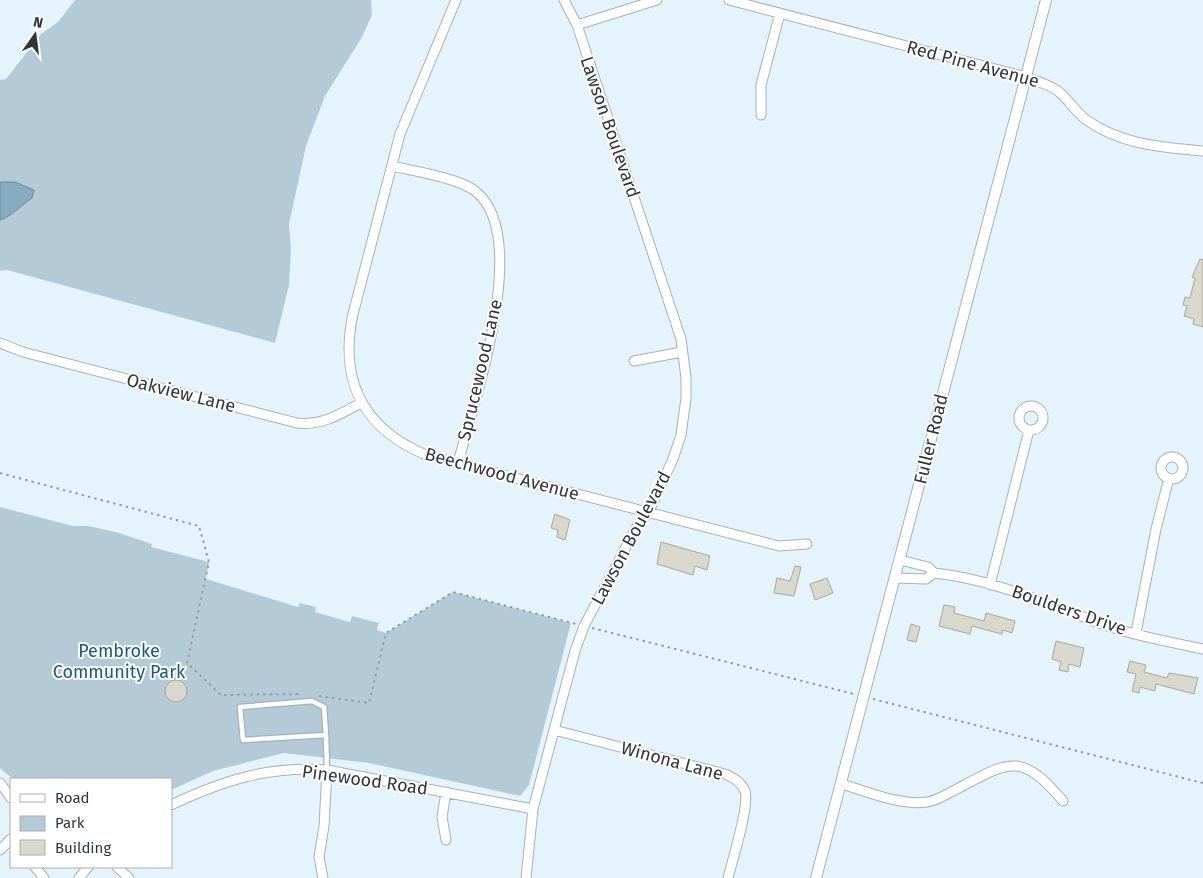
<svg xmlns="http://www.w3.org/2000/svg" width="1203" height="878" font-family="'Fira Sans',sans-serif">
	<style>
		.green { fill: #b4cbd7 }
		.water { fill: #87acc0; stroke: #6d8897 }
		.building { fill: #d8d9cc; stroke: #a6a79a }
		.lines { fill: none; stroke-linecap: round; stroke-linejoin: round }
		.service-casing { stroke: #a4b2b9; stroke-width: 7 }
		.minor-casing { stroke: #a4b2b9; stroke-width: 11 }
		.tertiary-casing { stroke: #a4b2b9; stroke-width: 12 }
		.path { stroke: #929da2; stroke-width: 2; stroke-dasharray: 2.5 4; stroke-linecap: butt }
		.service { stroke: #fff; stroke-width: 4.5 }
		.minor { stroke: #fff; stroke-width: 9 }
		.tertiary { stroke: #fff; stroke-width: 10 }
		.labels { text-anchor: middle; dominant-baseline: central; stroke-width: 4; stroke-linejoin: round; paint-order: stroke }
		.street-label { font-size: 18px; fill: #2f3538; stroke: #fff }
		.park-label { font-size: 18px; fill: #175b77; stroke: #fff }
	</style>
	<rect width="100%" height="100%" fill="#e5f4fc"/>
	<!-- green -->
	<path class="green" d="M 75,0 L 371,0 L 372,15 L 362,37 L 325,96 L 306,146 L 289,224 L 291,250 L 289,285 L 275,343 L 7,270 L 0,271 L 0,80 L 6,79 L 41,34 L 58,22 Z
		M 0,507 L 73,526 L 89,526 L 119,533 L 152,544 L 151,547 L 209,562 L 206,579 L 298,607 L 300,603 L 316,607 L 315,612 L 350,622 L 352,616 L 379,623 L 377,630 L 386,633 L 453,592 L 571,623 L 529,785 L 520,796 L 369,763 L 284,753 L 213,771 L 171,790 L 171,779 L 13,779 L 0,768 Z"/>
	<!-- water -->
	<path class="water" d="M 0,182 L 15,182 L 34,190 L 32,198 C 20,206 12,216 0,220 Z"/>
	<!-- building -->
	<path class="building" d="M 1200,259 L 1203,260 L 1203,327 L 1193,324 L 1194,319 L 1184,316 L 1187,306 L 1183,305 L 1185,297 L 1190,298 L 1195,278 L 1192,277 Z
		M 555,514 L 570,520 L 565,540 L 557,537 L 558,530 L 551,528 Z
		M 661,542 L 710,556 L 707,570 L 695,566 L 693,575 L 657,564 Z
		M 795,566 L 801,567 L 794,596 L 774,593 L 777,578 L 790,581 Z
		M 827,578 L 833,593 L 815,600 L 810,584 Z
		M 944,605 L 955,607 L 954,613 L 984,621 L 986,613 L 1015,621 L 1012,633 L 1003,630 L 1002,634 L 972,626 L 970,634 L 939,626 Z
		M 911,624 L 920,627 L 916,642 L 907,640 Z
		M 1056,641 L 1084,648 L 1080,667 L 1069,664 L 1068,672 L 1059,670 L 1061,662 L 1052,659 Z
		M 1130,661 L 1146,665 L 1144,672 L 1167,678 L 1169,673 L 1198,678 L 1194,694 L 1156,684 L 1155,691 L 1140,687 L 1139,693 L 1132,691 L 1136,674 L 1127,672 Z
		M165 691a11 11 0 1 1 22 0a11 11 0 1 1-22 0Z"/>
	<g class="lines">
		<defs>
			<path id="service" d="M 326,735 L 324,707 L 312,701 L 240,707 L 243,740 L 326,735 L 327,770"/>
			<path id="minor" d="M 456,0 L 400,134 L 353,314 C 339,380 362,428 426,455 L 779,546 L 807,544
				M 729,0 L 1026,77 C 1037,81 1048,84 1058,91 C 1068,99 1075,111 1085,119 C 1121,145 1161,147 1203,151
				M 577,25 L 657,0
				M 761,115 L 761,85 L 780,13
				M 392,166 C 413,171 459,178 475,191 C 533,235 473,404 458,463
				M 0,343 L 23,352 L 297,423 C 322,426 340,414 361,403
				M 634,361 L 682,352
				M1019 418a12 12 0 1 1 24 0a12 12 0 1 1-24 0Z
				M1161 468a11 11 0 1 1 22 0a11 11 0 1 1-22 0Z
				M 900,560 L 928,567 L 934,573
				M 895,578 L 926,579 L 934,573 C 992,579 1045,603 1099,623 C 1132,635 1169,642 1203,649
				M 990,585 L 1029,430
				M 1136,633 L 1156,529 L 1169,478
				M 554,730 L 725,774 C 734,778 741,782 745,791 C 750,805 732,861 728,878
				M 0,783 L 11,798
				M 841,784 C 867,791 899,806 927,802 C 937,801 946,794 955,790 C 1008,762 1020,750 1063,801
				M 446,792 L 442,817 L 446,840
				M 171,805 C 224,780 268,766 327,770 L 533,809
				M 0,850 L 11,839
				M 35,867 L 44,878
				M 117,867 L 129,878
				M 79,878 L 88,867
				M 323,878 L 319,857 L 324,826 L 327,770
				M 526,878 L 533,809 L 575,651 L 584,626 L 636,528 L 649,511 L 673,459 L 681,435 L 686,398 L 686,378 L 681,339 L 577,25 L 564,0"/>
			<path id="tertiary" d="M 816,878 L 1046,0"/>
		</defs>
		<!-- service casing -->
		<use href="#service" class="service-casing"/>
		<!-- minor casing -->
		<use href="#minor" class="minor-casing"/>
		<!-- tertiary casing -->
		<use href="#tertiary" class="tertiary-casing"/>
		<!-- path -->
		<path class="path" d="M 0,473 L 199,526 L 209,562 L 187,663 L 221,695 L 302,694
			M 592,628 L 854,694
			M 319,696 L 369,703 L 386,633 L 453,592 L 576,624
			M 873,699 L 1203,783"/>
		<!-- service -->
		<use href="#service" class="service"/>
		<!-- minor -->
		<use href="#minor" class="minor"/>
		<!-- tertiary -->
		<use href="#tertiary" class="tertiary"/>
	</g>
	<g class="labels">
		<!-- street labels -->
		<g class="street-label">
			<text transform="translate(973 64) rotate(15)">Red Pine Avenue</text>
			<text transform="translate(610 127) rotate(71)">Lawson Boulevard</text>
			<text transform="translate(480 370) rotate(-77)">Sprucewood Lane</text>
			<text transform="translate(181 393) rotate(14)">Oakview Lane</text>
			<text transform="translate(931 439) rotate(-76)">Fuller Road</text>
			<text transform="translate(502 474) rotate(15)">Beechwood Avenue</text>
			<text transform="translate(631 538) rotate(-62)">Lawson Boulevard</text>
			<text transform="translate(1069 610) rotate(19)">Boulders Drive</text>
			<text transform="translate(672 761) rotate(15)">Winona Lane</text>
			<text transform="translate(365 780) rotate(8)">Pinewood Road</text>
		</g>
		<!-- park labels -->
		<g class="park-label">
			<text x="119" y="651">Pembroke<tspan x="119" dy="21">Community Park</tspan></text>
		</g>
	</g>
	<!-- legend -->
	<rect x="10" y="778" width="162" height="90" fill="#ffffff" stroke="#acaeaf"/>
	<rect x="20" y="794" width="25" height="8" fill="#ffffff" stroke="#acaeaf"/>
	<text x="55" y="803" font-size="15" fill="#2f3538">Road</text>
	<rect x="20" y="816" width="25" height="15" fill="#b4cbd7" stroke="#acaeaf"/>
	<text x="55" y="828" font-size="15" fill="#2f3538">Park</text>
	<rect x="20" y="840" width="25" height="15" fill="#d8d9cc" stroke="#acaeaf"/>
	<text x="55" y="853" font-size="15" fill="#2f3538">Building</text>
	<!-- north arrow -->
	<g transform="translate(35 35) rotate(14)" stroke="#ffffff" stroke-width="4" paint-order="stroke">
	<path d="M0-4L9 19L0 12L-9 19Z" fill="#2f3538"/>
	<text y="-8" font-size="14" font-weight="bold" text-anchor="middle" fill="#2f3538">N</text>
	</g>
</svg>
